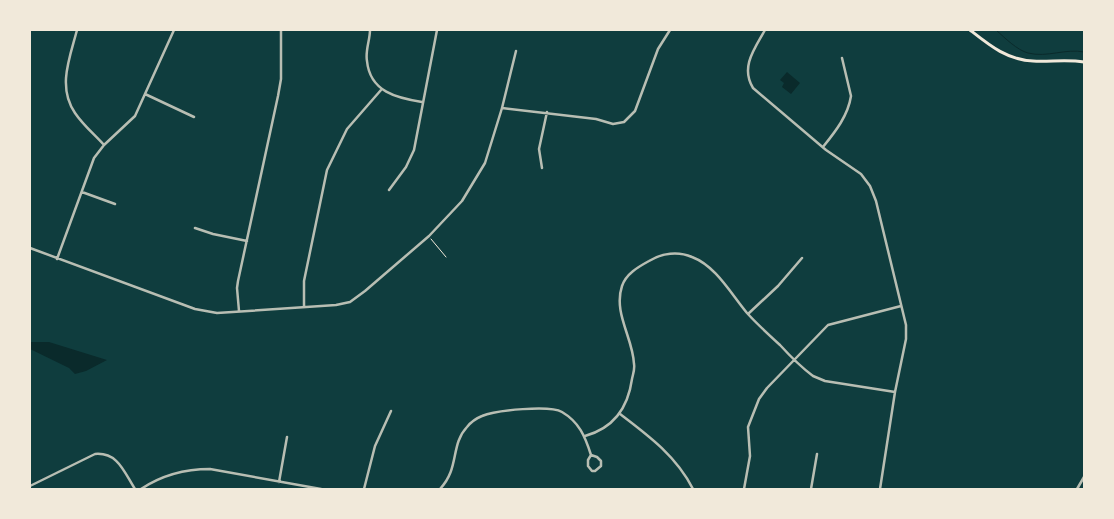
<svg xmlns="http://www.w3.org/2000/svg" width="1114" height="519" font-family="Roboto,sans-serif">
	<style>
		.water { fill: #0a2a2b }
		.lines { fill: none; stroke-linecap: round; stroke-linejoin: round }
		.stream { stroke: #0a2a2b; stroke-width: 1 }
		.path { stroke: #f1e9da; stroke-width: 1 }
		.minor { stroke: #b8beb3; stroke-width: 2.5 }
		.tertiary { stroke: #b8beb3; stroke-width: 2.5 }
		.secondary { stroke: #f1e9da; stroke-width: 3 }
	</style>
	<rect width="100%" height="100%" fill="#0f3d3e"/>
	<!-- water -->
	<path class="water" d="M 787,72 L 800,83 L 791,94 L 782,87 L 784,83 L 780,80 Z
		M 30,342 L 49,342 L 107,360 L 86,371 L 75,374 L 69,368 L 30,349 Z"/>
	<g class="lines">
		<!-- stream -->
		<path class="stream" d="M 996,30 C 1005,38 1017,50 1028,53 C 1047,58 1066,48 1084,52"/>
		<!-- path -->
		<path class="path" d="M 431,239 L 446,257"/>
		<!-- minor -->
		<path class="minor" d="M 77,30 C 70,57 57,87 75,113 C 83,125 94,134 104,145
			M 370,30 C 370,40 365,51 367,61 C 370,92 397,98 422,102
			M 765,30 C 755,48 740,67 753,88 L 826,150 L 861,174 L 870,186 L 876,201 L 906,325 L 906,339 L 895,392 L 880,489
			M 145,94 L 194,117
			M 502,108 L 596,119 L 613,124 L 624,122 L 635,111 L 658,49 L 670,30
			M 823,147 C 835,132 848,116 851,96 L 842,58
			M 542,168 L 539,149 L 547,112
			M 389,190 L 406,167 L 414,150 L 437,30
			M 82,192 L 115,204
			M 195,228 L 213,234 L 247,241
			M 30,248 L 195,309 L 217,313 L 336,305 L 350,302 L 365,291 L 429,236 L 462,201 L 485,163 L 502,108 L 516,51
			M 57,259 L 94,158 L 104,145 L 135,116 L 174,30
			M 304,307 L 304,281 L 327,170 L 347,129 L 381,90
			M 239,311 L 237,288 L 238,281 L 278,96 L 281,79 L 281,30
			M 748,314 L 778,286 L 802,258
			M 620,414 C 649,436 676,456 693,489
			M 585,436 C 614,428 628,408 632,379 C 633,374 635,369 634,364 C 633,338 613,313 622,286 C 626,274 638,267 649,261 C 662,253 678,251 692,257 C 716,266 731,294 747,313 C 757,324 769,335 780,345 C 790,356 801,367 813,376 L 825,381 L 895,392
			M 279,482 L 287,437
			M 30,486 L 95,454 C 118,452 124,472 135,489
			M 141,489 C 162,475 185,469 210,469 L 321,489
			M 364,489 L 375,446 L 391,411
			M 440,489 C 460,468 450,445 467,427 C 471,422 477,418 482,416 C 496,410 550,405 562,412 C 579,422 585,436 591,455 L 588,460 L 588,466 L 592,471 L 595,471 L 601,466 L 601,461 L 597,457 L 591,455
			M 744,489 L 750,456 L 748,427 L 759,399 L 767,388 L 828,325 L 901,306
			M 811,489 L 817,454"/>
		<!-- tertiary -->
		<path class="tertiary" d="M 1077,489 L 1084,477"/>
		<!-- secondary -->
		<path class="secondary" d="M 970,30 C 989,45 1007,60 1033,61 C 1050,62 1067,59 1084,62"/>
	</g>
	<!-- border -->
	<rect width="1114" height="519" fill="none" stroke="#f1e9da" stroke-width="62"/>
</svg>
